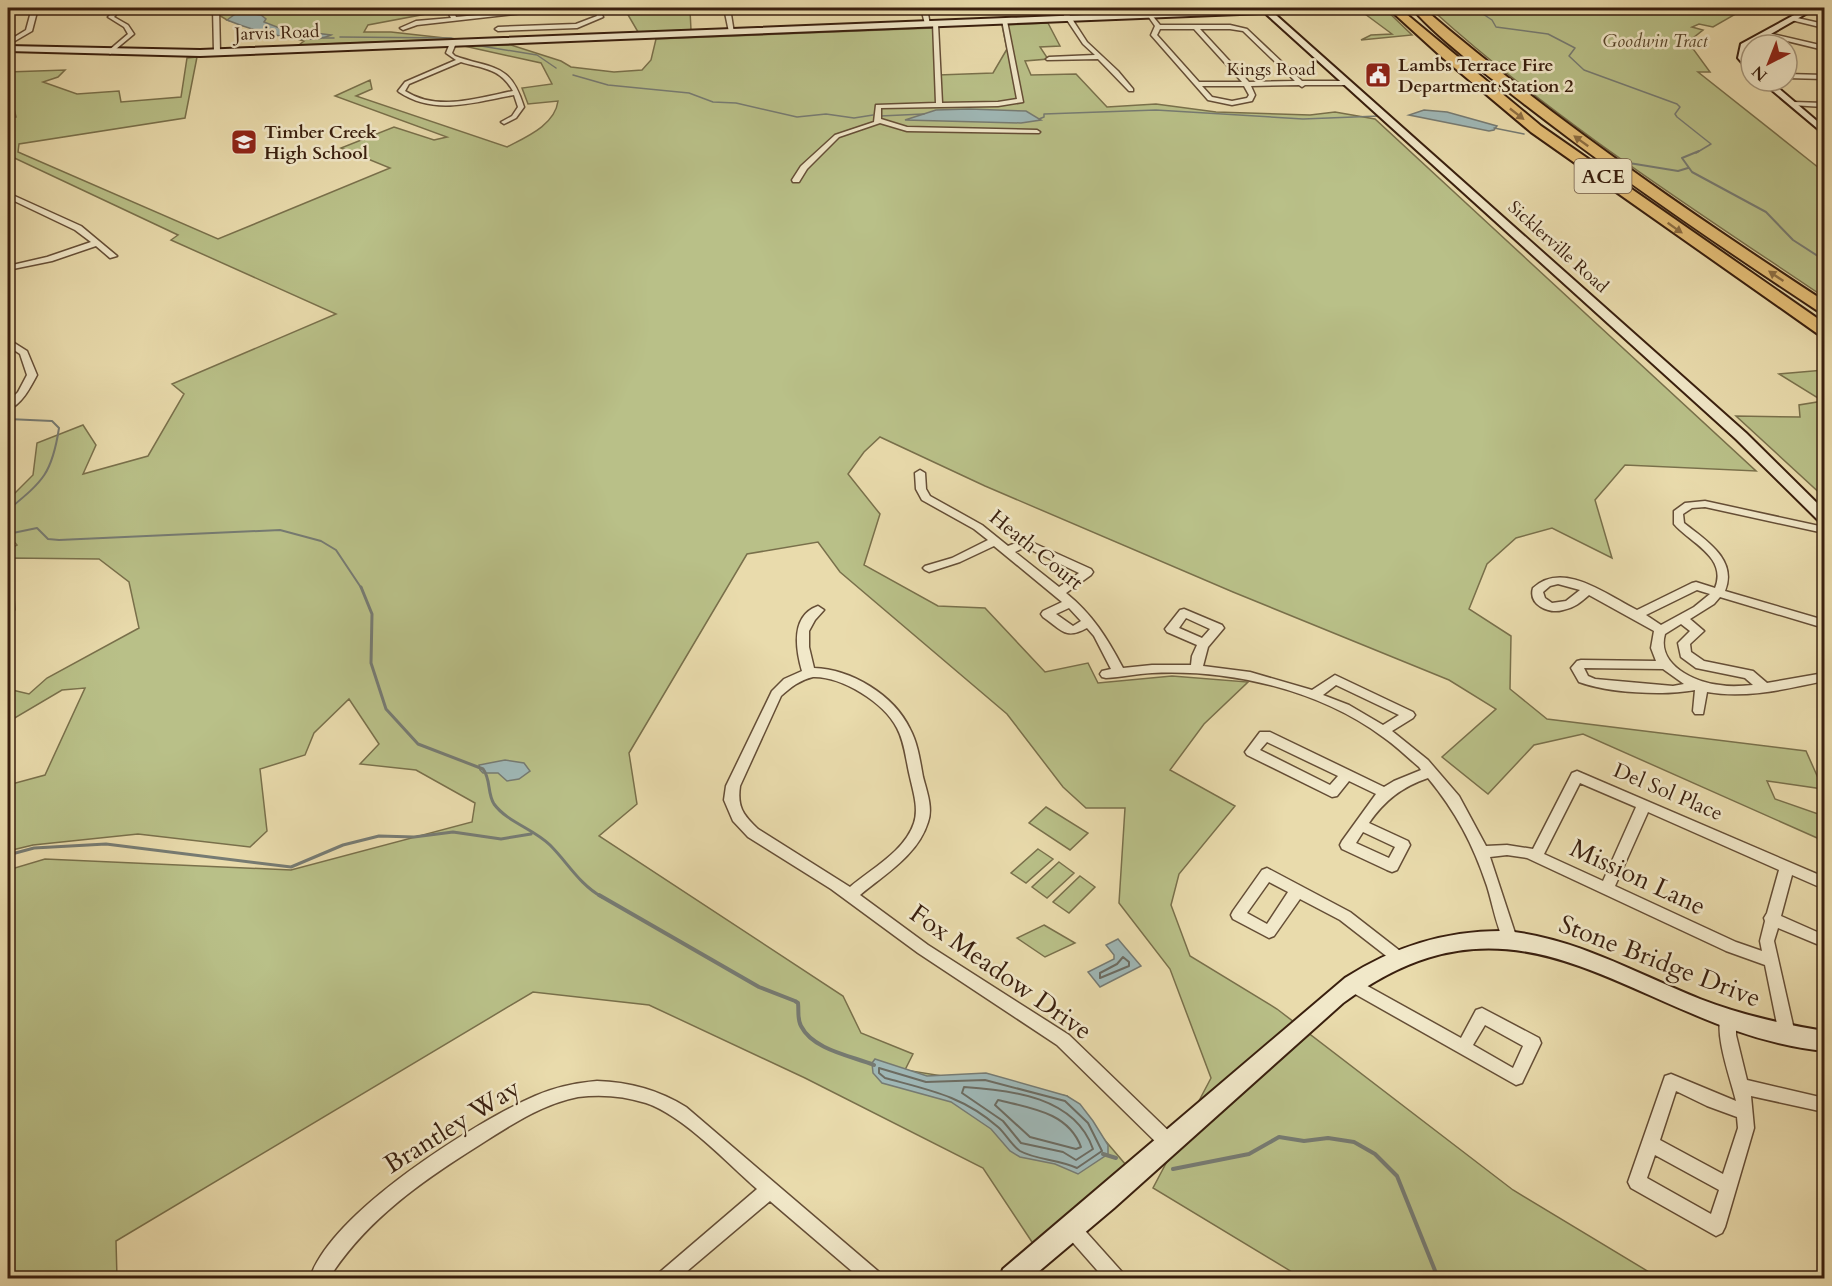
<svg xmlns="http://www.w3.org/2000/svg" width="1832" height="1286" font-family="Cardo,serif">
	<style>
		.green { fill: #b9c088; stroke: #79704b; stroke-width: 1.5 }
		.water { fill: #9fb8b7; stroke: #767b73; stroke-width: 1.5 }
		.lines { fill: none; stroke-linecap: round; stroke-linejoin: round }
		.shore { stroke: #6c6c62; stroke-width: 2 }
		.stream-far3 { stroke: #767b73; stroke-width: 1.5 }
		.stream-far2 { stroke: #767b73; stroke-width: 2 }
		.stream-far1 { stroke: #767b73; stroke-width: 3 }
		.stream { stroke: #767b73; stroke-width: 4 }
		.street-casing { stroke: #654e36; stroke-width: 3 }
		.secondary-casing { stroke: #391f0e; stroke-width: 4 }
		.highway-casing { stroke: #391f0e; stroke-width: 4 }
		.street { fill: #f1e8c9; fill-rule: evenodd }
		.secondary { fill: #f1e8c9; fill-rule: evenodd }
		.highway { fill: #e4be76; fill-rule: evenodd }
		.oneway { fill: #8e6e42 }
		.labels { text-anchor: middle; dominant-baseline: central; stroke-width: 5; stroke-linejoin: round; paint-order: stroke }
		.far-street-label { font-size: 18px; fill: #391f0e; stroke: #f1e8c9 }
		.far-park-label { font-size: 18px; font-style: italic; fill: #59472c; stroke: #f1e8c9 }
		.far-poi-label { font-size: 18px; font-weight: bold; fill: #391f0e; stroke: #f1e8c9; text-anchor: start }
		.shield { fill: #f1e8c9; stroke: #705b46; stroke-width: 1.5 }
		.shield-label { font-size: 20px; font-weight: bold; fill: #391f0e }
		.street-label { font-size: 21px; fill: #391f0e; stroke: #f1e8c9 }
		.near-street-label { font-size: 26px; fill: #391f0e; stroke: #f1e8c9 }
	</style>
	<rect width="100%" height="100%" fill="#e9dbac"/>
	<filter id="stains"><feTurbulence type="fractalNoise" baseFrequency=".00333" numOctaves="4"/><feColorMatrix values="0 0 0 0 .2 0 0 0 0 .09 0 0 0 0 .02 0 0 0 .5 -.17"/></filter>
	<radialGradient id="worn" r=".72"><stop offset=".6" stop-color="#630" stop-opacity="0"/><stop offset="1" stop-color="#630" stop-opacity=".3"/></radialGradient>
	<!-- green -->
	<path class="green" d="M 179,8 L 438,8 L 442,11 L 368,25 L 364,32 L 391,32 L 454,39 L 299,45 L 304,41 L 227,20 L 209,9 Z
		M 624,8 L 690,10 L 691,30 L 638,32 Z
		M 1357,8 L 1384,8 L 1412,35 L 1361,40 L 1371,35 L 1392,34 Z
		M 1430,8 L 1723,8 L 1741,11 L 1713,27 L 1699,24 L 1692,27 L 1703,30 L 1688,42 L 1710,72 L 1698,72 L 1824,172 L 1824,297 C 1689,206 1551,118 1430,8 Z
		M 1048,23 L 1060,46 L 1040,47 L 1048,59 L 1025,61 L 1031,75 L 1076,74 L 1107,107 L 1156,104 L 1216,112 L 1310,115 L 1335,112 L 1375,119 L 1756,471 L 1625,465 L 1595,500 L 1612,558 L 1552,528 L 1516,538 L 1487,564 L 1469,609 L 1511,636 L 1510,689 L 1547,719 L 1806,751 L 1823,789 L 1767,781 L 1775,799 L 1824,816 L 1824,841 L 1583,734 L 1534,745 L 1488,794 L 1442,757 L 1496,709 L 1449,680 L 1233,592 L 985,486 L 880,437 L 864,452 L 848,474 L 880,514 L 864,565 L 938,606 L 985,608 L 1045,672 L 1088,663 L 1098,683 L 1172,676 L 1248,682 L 1204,724 L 1170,770 L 1235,806 L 1179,874 L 1171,905 L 1190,956 L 1277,1009 L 1513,1190 L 1659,1278 L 1302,1278 L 1153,1188 L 1211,1078 L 1170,969 L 1119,903 L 1125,808 L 1086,808 L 1063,787 L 1007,714 L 840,572 L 818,542 L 747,554 L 629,753 L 637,804 L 599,836 L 843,996 L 861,1033 L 913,1054 L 905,1070 L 1067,1096 L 1126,1165 L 1034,1245 L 983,1168 L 805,1078 L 649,1005 L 533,992 L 116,1241 L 117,1278 L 8,1278 L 8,870 L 45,859 L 291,870 L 472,822 L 475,803 L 416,770 L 360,764 L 379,744 L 349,699 L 314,733 L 305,755 L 260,769 L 267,831 L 250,847 L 138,834 L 33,845 L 8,851 L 8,785 L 45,775 L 85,688 L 62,690 L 8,722 L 8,689 L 29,694 L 47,678 L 139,628 L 129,582 L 99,559 L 11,558 L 15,610 L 8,615 L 8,550 L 17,545 L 8,535 L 8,500 L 33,475 L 37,443 L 83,425 L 96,445 L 83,474 L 148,456 L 184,394 L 172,384 L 336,314 L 171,240 L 178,235 L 8,155 L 8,137 L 12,135 L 8,132 L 8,119 L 16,117 L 8,85 L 8,72 L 65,70 L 58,77 L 43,82 L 77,94 L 119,91 L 121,102 L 181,97 L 187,58 L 197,57 L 185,118 L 19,144 L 18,152 L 218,239 L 390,168 L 341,148 L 394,127 L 434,140 L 447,137 L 335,96 L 370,80 L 372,89 L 356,96 L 507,147 C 526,137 555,125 558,101 L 528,104 L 522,88 L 552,84 L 541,63 L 464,46 L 511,45 L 561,61 L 571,67 L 614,72 L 642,70 L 651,60 L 656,39 L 933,28 L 938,75 L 993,73 L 1007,49 L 1002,25 Z
		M 1824,370 L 1824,497 L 1736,416 L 1800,417 L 1799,405 L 1823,401 L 1779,374 Z
		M 1046,807 L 1088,833 L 1070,850 L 1029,823 Z
		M 1038,849 L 1053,859 L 1026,883 L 1011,873 Z
		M 1059,862 L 1074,873 L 1047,898 L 1032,887 Z
		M 1080,876 L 1095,887 L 1069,913 L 1053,902 Z
		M 1044,925 L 1075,943 L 1045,957 L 1017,938 Z"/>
	<!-- water -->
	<path class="water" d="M 238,12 L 261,15 L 266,19 L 264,22 L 282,29 L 331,35 C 307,47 251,30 227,20 Z
		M 969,109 L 1026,111 L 1041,120 L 1021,123 L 905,120 L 936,110 Z
		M 1424,110 L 1447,112 L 1497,126 L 1494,130 L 1489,131 L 1409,115 Z
		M 505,760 L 524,763 L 530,771 L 519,779 L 507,781 L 498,773 L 483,773 L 480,770 L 479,765 Z
		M 1118,939 L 1141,966 L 1100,987 L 1088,972 L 1114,959 L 1114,955 L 1106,945 Z
		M 875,1059 L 927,1076 L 986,1073 L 1067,1096 L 1080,1104 L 1093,1121 L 1108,1145 L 1108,1154 L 1078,1174 L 1055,1164 L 1020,1157 L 1010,1151 L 991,1129 L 951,1102 L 882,1083 L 873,1073 L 872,1063 Z"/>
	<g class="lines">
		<!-- shore -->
		<path class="shore" d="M 1123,957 L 1129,962 L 1129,966 L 1100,978 L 1100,973 L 1117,964 Z
			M 879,1068 L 926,1082 L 985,1080 L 1065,1101 L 1088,1123 L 1102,1151 L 1077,1168 C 1058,1159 1036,1160 1020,1151 C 1011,1145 1006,1134 998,1127 C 963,1096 929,1090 885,1078 L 879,1073 Z
			M 964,1087 C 1012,1090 1075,1097 1093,1149 L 1076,1160 L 1063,1152 L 1021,1143 L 1003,1121 L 962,1093 Z
			M 998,1100 C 1030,1108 1068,1112 1081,1147 L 1076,1149 L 1030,1137 L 995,1105 Z"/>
		<!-- stream-far3 -->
		<path class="stream-far3" d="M 1474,8 L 1492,20 L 1496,27 L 1548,34 L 1575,48 L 1569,56 L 1584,70 L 1677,104 L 1680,107 L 1675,114 L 1677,117 L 1711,144 L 1696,153
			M 222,10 L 241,13
			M 340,37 L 451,38 L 463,41
			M 323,38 L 334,38
			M 475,45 L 537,55 L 556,68
			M 573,75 L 608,85 L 689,93 L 713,102 L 736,103 L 797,117 L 826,114 L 854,118 L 873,115
			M 880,116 L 924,114
			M 1039,119 L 1044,117 L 1044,114 L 1156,110 L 1303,119 L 1379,116
			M 1494,128 L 1524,134"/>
		<!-- stream-far2 -->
		<path class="stream-far2" d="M 1699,151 L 1682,158 L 1692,172 L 1766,212 L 1793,240 L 1824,260
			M 1623,162 L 1678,171 L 1688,168
			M 8,419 L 52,421 L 59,428 C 52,474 43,481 8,510
			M 8,534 L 37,528 L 48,539 L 59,540 L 280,530 L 321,541 L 336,550 L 362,589"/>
		<!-- stream-far1 -->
		<path class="stream-far1" d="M 361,587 L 372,614 L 371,663 L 386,709 L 418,744 L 483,769 C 491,779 487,793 494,804 C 507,822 534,829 550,845 C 568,863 579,884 602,897
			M 8,855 L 34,848 L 106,844 L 291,867 L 343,845 L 379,836 L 414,837 L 453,832 L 501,839 L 531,834"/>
		<!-- stream -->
		<path class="stream" d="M 599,895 L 759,987 L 795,1001 L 798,1003 C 799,1010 797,1019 801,1026 C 813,1050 852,1056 874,1065
			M 1103,1154 L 1116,1158
			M 1173,1169 L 1249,1154 L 1279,1137 L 1304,1141 L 1328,1138 L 1354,1142 L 1375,1154 L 1397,1176 L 1438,1278"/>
		<defs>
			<path id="street" d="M 32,8 L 38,8 L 32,31 L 8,45 L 8,41 L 26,30 Z
				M 213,8 L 219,8 L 220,52 L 217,54 L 214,52 Z
				M 446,8 L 452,8 L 456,17 L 554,8 L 569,8 L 417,25 L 403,30 L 400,28 L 416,21 L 451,18 Z
				M 588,8 L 599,9 L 603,17 L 577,28 L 498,31 L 495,29 L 498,27 L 576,24 L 597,16 L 595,11 Z
				M 724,8 L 730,8 L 734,33 L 729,32 Z
				M 921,8 L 927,8 L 930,25 L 925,24 Z
				M 1059,8 L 1065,8 L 1087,42 L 1118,71 L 1133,89 L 1133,91 L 1129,91 L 1098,59 L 1047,60 L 1046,59 L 1049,57 L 1095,55 L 1083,44 Z
				M 115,10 L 118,12 L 114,17 L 128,25 L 134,34 L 110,54 L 108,51 L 128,34 L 124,27 L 108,17 Z
				M 1151,14 L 1160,25 L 1230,25 L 1247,29 L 1302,81 L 1346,81 L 1349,83 L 1346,85 L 1305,85 L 1302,87 L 1299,85 L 1251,86 L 1255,95 L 1252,101 L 1232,105 L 1208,100 L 1151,35 L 1155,26 L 1148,16 ZM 1160,29 L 1194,29 L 1242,82 L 1199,82 L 1157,35 ZM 1200,29 L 1230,29 L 1243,31 L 1295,81 L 1249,82 ZM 1202,86 L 1244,86 L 1249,95 L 1247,98 L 1232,101 L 1212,97 Z
				M 1793,17 L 1824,24 L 1824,28 L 1791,20 Z
				M 1002,20 L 1007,21 L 1023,102 L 998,106 L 881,108 L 881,119 L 907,127 L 1037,130 L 1040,132 L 1039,133 L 907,131 L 880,123 L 839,137 L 807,169 L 799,182 L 793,182 L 792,180 L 801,166 L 835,135 L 874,122 L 876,105 L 936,103 L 933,23 L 938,24 L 942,103 L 998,102 L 1017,99 Z
				M 1764,32 L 1824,46 L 1824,50 L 1762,35 Z
				M 453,41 L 456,43 L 452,53 L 455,56 C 494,70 510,62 524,107 L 516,118 L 504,124 L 501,122 L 512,116 L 518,107 L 514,95 C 474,102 435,116 399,92 L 398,91 L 405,82 L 456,60 L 446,53 L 450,43 ZM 461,62 C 484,69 500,68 513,91 C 477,98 438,112 405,91 L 409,84 Z
				M 1787,74 L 1824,75 L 1824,79 L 1787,78 Z
				M 1793,102 L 1824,103 L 1824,107 L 1791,105 L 1791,103 Z
				M 8,193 L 81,226 L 117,256 L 110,258 L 96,246 L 52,261 L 8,270 L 8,266 L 47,257 L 91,242 L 75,230 L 8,198 Z
				M 8,339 L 27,351 L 37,375 C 30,388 22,404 8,410 L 8,402 L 18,392 L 27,375 L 20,354 L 8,346 Z
				M 920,470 L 925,473 L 926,489 L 930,496 L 982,525 L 1008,546 L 1021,541 L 1029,541 L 1091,569 L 1093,572 L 1091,575 L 1066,593 C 1093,615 1107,638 1123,668 L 1152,665 L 1191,665 L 1192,656 L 1197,645 L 1167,632 L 1165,629 L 1180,610 L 1184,609 L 1222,625 L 1224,628 L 1208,647 L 1203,666 L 1250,672 L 1312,690 L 1335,675 L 1413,712 L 1415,715 L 1413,718 L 1392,731 L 1428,760 L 1459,796 L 1486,846 L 1507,845 L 1533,849 L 1572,773 L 1577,771 L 1824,877 L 1824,889 L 1792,875 L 1781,916 L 1824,935 L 1824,947 L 1778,928 L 1774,941 L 1795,1034 L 1793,1039 L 1787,1041 L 1781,1039 L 1779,1034 L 1765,965 L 1726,951 L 1527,858 L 1507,855 L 1490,857 L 1517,939 L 1515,943 L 1510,945 L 1505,943 C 1496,926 1493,905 1487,886 C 1473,844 1456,812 1428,778 C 1402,787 1385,800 1369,823 L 1408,841 L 1410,845 L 1397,870 L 1392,872 L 1387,870 L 1342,849 L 1340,845 L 1342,841 L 1376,794 L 1349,781 L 1337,796 L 1332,797 L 1247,755 L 1245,752 L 1260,732 L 1270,732 L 1384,787 L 1394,781 L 1421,770 L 1419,767 C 1407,757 1396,746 1383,737 C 1320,690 1231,669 1152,673 C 1137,674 1121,677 1106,678 L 1102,677 L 1100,674 L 1102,671 L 1111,669 L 1094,636 L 1087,628 C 1065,640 1062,630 1043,617 L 1041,614 L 1043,611 L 1062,602 L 994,546 L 960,562 L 929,572 L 925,570 L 923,568 L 925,566 L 952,558 L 988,540 L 974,529 L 922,500 L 916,489 L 915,473 ZM 1025,547 L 1079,573 L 1059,587 L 1015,552 ZM 1069,608 L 1081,621 L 1073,626 L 1056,614 ZM 1186,618 L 1210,629 L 1202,638 L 1179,628 ZM 1336,685 L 1399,715 L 1383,725 L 1349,705 L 1323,695 ZM 1267,742 L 1338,776 L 1330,785 L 1260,750 ZM 1580,783 L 1636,807 L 1603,881 L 1544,854 ZM 1648,812 L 1779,870 L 1767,913 L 1764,918 L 1765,921 L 1760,941 L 1762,951 L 1736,942 L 1615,886 ZM 1363,832 L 1395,847 L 1389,858 L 1356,843 Z
				M 1705,501 L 1824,527 L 1824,533 L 1705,507 L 1692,508 L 1683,514 L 1684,523 C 1705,540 1738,559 1725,591 L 1824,620 L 1824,628 L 1720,597 L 1714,604 L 1690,619 L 1704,631 L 1690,644 L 1691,652 L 1704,661 L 1753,671 L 1767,683 L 1824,673 L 1824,681 C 1786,689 1746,699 1707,692 L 1703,714 L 1695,714 L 1693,711 L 1695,690 C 1664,696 1609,693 1579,682 L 1571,668 L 1577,661 L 1581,660 L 1656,661 L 1651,648 L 1654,631 L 1589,595 C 1581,602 1574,608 1563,610 C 1549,614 1528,605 1533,588 C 1563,560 1607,595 1637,610 L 1692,583 L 1696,582 L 1715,588 C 1728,557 1689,542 1674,524 L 1674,511 L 1685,503 ZM 1558,584 L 1580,590 L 1566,601 L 1552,603 L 1545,598 L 1543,592 L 1550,586 ZM 1697,590 L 1710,594 L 1694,607 L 1661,625 L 1646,615 ZM 1681,624 L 1690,631 L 1678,643 L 1681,657 L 1696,668 L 1745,678 L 1753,685 C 1742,686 1731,687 1720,685 C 1696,683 1656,665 1665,634 ZM 1584,668 L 1663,669 L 1684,684 L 1673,686 L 1595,679 L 1588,676 Z
				M 818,606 L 824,610 L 815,620 L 809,631 L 809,647 L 814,668 C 851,669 894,695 910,729 C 918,744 920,761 923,777 C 927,792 933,808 928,822 C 918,855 885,874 860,895 L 928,945 L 1069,1035 L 1176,1138 L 1178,1144 L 1176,1150 L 1170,1152 L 1164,1150 L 1057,1045 L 918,953 L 831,889 L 748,837 L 733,821 L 724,800 L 726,786 L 772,691 L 784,679 L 802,671 C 796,650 790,616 818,606 ZM 813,677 C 841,676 884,702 897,728 C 905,743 906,761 910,777 C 913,791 919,808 914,823 C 905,851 871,869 850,887 L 758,829 C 743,815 737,807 740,786 L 781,696 C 791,687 800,680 813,677 Z
				M 1267,868 L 1350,912 L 1404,954 L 1407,958 L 1404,962 L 1399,964 L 1394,962 L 1340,920 L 1300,899 L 1274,936 L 1269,938 L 1233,919 L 1231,915 L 1233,911 L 1262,870 ZM 1269,882 L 1288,892 L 1267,924 L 1247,913 Z
				M 1353,978 L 1461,1038 L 1476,1010 L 1482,1008 L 1539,1038 L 1541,1043 L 1522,1083 L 1516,1085 L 1348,990 L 1345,985 L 1348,980 ZM 1485,1025 L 1523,1046 L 1513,1068 L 1473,1045 Z
				M 1728,1011 L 1734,1013 L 1736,1018 L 1736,1035 L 1747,1080 L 1824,1098 L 1824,1112 L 1751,1096 L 1754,1128 L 1725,1227 L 1722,1233 L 1716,1236 L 1631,1188 L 1628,1182 L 1665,1076 L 1671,1074 L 1736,1101 C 1731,1080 1713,1032 1722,1013 ZM 1676,1091 L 1707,1106 L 1737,1117 L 1738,1128 L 1723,1174 L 1660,1140 ZM 1655,1155 L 1719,1190 L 1711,1214 L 1647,1178 Z
				M 597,1081 C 629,1082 659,1090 686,1107 L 879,1272 L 882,1278 L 860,1278 L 770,1201 L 679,1278 L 657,1278 L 660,1272 L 757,1189 C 726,1162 684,1116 646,1103 C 624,1096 601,1094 578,1097 C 542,1104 511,1125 481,1144 C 422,1181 367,1219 329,1278 L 310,1278 C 331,1213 473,1123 535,1096 C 555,1087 575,1083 597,1081 Z
				M 1073,1221 L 1079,1224 L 1122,1272 L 1125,1278 L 1104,1278 L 1067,1236 L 1064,1230 L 1067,1224 Z"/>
			<path id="secondary" d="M 1260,8 L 1268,8 L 1746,433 L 1824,510 L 1824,522 L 1819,521 L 1736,439 L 1265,13 L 200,56 L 8,51 L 8,46 L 200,50 Z
				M 1807,8 L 1816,8 L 1748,47 L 1746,58 L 1751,64 L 1751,73 L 1738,58 L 1741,44 Z
				M 1761,81 L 1770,81 L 1824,127 L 1824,134 Z
				M 1506,931 C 1576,938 1635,973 1700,999 C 1741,1015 1782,1024 1824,1031 L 1824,1051 C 1640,1032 1529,864 1343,1003 L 1114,1208 L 1031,1278 L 1000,1278 L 1003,1269 L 1345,978 C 1395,946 1447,930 1506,931 Z"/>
			<path id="highway" d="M 1388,8 L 1399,8 L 1541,126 L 1824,323 L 1824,335 L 1818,334 L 1531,132 L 1443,58 Z
				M 1412,8 L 1423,8 C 1549,116 1685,210 1824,301 L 1824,313 L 1818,311 C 1718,245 1618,177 1523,103 C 1490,77 1438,39 1412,8 Z"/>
		</defs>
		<!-- street casing -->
		<use href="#street" class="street-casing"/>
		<!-- secondary casing -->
		<use href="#secondary" class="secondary-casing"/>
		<!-- highway casing -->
		<use href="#highway" class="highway-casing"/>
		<!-- street -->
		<use href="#street" class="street"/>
		<!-- secondary -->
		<use href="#secondary" class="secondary"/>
		<!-- highway -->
		<use href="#highway" class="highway"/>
	</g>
	<!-- one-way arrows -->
	<defs><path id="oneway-solid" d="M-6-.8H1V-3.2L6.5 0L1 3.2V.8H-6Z" transform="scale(1.5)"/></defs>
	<g class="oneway">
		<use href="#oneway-solid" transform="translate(1517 114) rotate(38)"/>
		<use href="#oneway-solid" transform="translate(1581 141) rotate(-144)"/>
		<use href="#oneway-solid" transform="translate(1675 228) rotate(35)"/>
		<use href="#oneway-solid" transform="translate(1776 276) rotate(-146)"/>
	</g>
	<!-- icons -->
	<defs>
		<symbol id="civic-square" viewBox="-11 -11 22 22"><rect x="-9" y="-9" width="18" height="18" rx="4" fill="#8f2418" stroke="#f1e8c9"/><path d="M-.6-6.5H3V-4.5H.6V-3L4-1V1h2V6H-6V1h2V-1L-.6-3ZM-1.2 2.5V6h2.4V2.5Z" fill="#fff"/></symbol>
		<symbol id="school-square" viewBox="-11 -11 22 22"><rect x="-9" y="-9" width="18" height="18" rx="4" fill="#8f2418" stroke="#f1e8c9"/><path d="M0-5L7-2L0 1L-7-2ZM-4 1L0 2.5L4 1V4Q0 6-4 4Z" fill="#fff"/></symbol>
	</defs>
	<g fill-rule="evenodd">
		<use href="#civic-square" x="1363" y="60" width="30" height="30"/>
		<use href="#school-square" x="229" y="127" width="30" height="30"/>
	</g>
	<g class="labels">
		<!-- far-street labels -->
		<g class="far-street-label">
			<text transform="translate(277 33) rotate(-2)">Jarvis Road</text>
			<text x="1271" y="69">Kings Road</text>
			<text transform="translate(1558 247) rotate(42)">Sicklerville Road</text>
		</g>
		<!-- far-park labels -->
		<g class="far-park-label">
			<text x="1655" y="41">Goodwin Tract</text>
		</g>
		<!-- far-poi labels -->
		<g class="far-poi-label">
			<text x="1398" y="65">Lambs Terrace Fire<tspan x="1398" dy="21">Department Station 2</tspan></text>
			<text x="264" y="132">Timber Creek<tspan x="264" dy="21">High School</tspan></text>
		</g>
		<!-- shield labels -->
		<rect class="shield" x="1574.5" y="159" width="57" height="34" rx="4.5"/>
		<g class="shield-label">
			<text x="1603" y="176">ACE</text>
		</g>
		<!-- street labels -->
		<g class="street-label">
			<text transform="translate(1036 550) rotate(39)">Heath Court</text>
			<text transform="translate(1668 792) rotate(23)">Del Sol Place</text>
		</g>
		<!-- near-street labels -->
		<g class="near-street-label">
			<text transform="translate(1638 877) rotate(25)">Mission Lane</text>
			<text transform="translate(1660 961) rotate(21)">Stone Bridge Drive</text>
			<text transform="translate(1001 972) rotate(35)">Fox Meadow Drive</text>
			<text transform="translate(452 1126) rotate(-32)">Brantley Way</text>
		</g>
	</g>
	<!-- margin -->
	<rect width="1832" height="1286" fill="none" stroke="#e9dbac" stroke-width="30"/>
	<rect x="9" y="9" width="1814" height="1268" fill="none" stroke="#391f0e" stroke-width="3"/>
	<rect x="15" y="15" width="1802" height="1256" fill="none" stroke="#391f0e" stroke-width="1.5"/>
	<!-- north arrow -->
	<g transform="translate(1769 63) rotate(222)"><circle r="28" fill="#f1e8c9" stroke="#a7987e" stroke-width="1.5"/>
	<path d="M0-4.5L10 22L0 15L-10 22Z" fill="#8f2418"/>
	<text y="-9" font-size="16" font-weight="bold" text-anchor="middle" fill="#391f0e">N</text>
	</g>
	<rect width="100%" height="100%" filter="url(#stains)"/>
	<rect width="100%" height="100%" fill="url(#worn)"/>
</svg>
